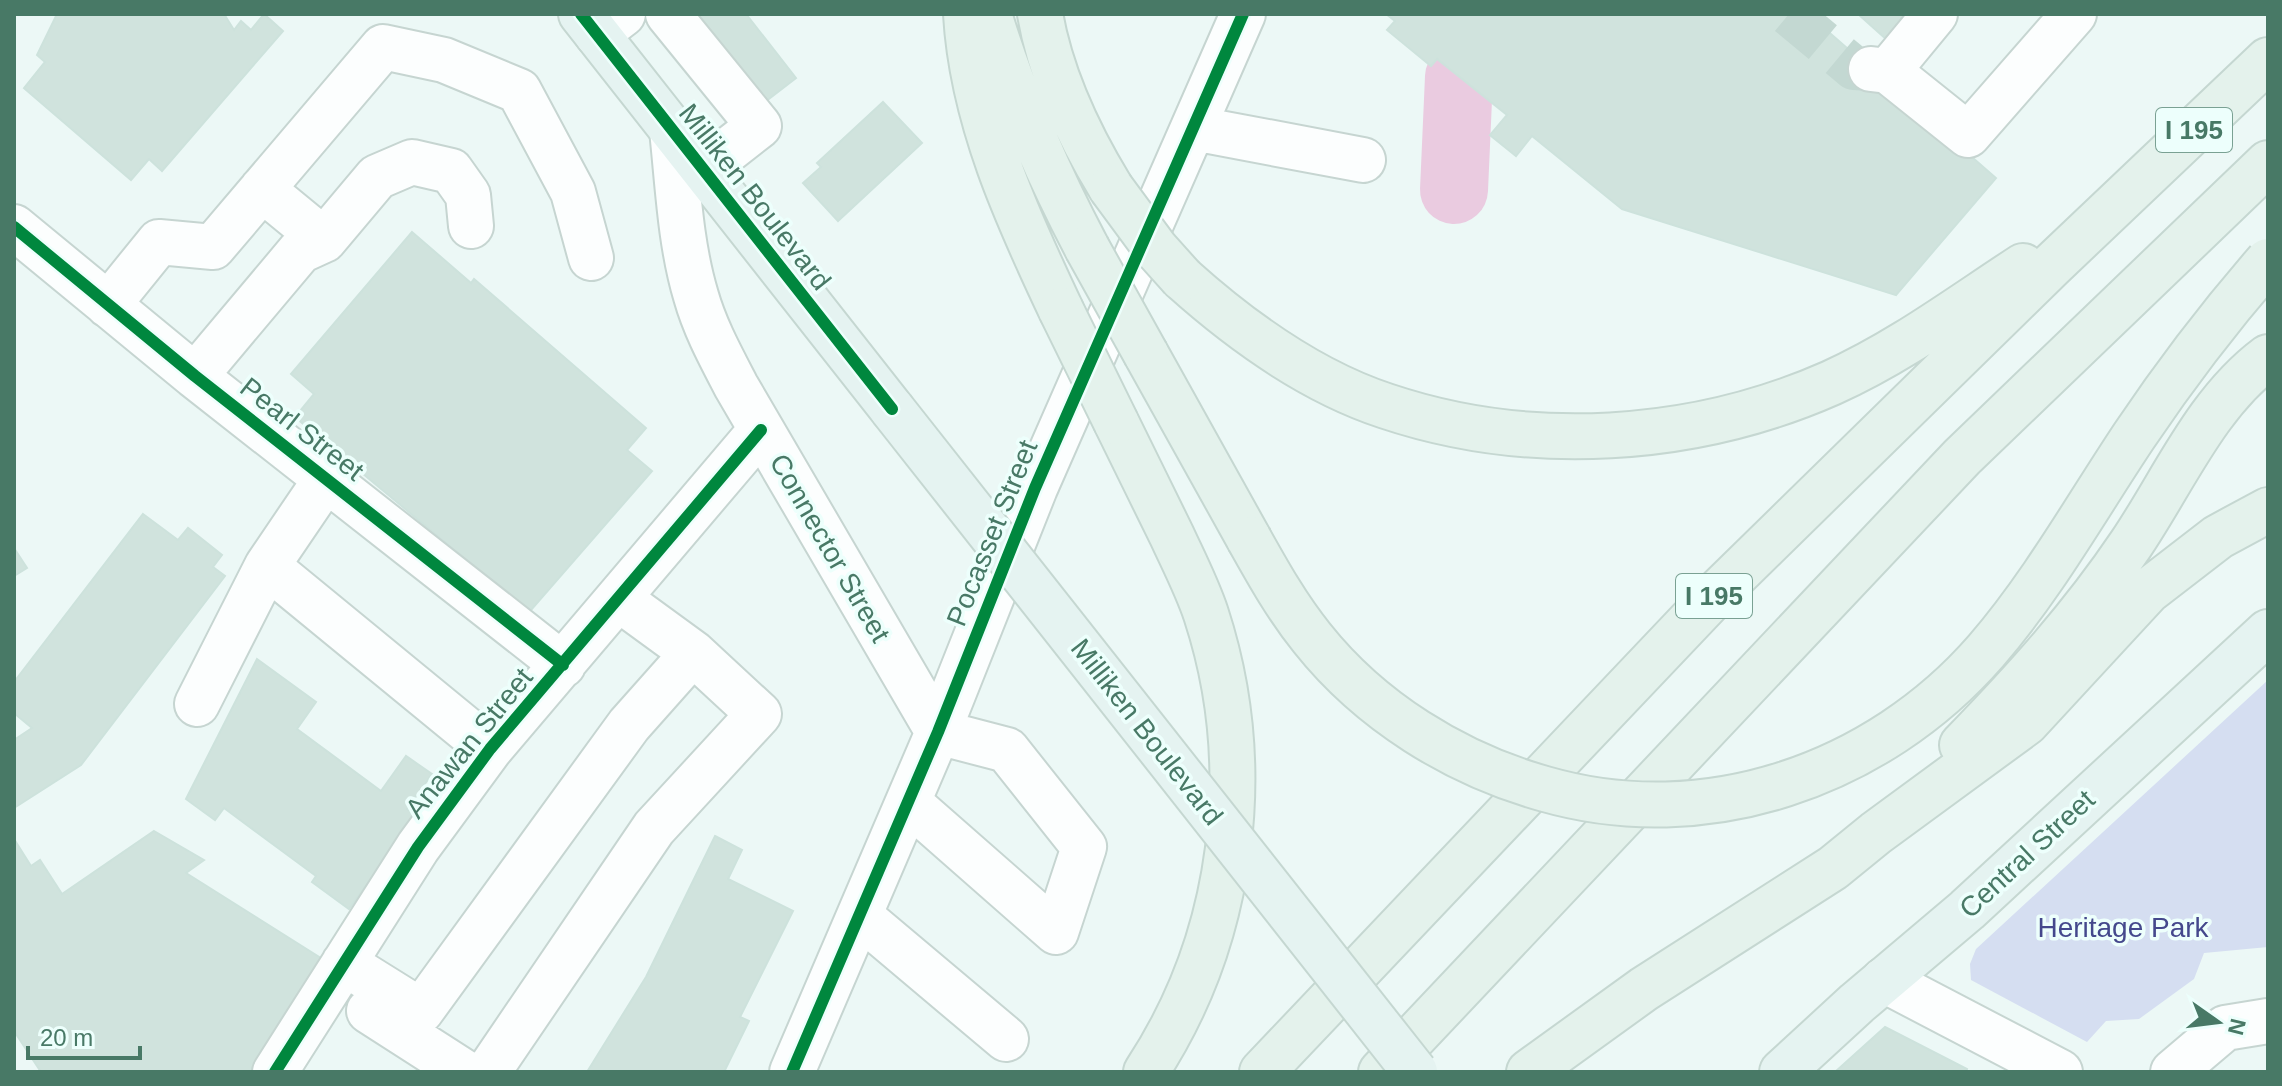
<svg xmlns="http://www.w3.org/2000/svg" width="2282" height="1086" font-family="Helvetica,sans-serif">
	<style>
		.green { fill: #d5def1 }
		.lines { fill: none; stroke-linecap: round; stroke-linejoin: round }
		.river { stroke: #eacbe0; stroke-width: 68 }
		.building { fill: #d0e3dd; stroke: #cde2dc; stroke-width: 2 }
		.minor-tunnel { stroke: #c3d8d2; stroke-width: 44; stroke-dasharray: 44 22; stroke-linecap: butt }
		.minor-casing { stroke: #c6d5d1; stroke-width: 48 }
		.major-casing { stroke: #c5d7d1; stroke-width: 48 }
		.highway-casing { stroke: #c5d7d1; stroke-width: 48 }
		.minor { stroke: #fcfefe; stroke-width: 44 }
		.major { stroke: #e5f3f1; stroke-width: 44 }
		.highway { stroke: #e4f2ec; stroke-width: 44 }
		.major-bridge-casing { stroke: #c5d7d1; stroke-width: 48; stroke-linecap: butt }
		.highway-bridge-casing { stroke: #c5d7d1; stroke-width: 48; stroke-linecap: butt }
		.major-bridge { stroke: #e5f3f1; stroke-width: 44 }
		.highway-bridge { stroke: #e4f2ec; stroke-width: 44 }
		.cycleway-casing { stroke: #edfffc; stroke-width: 17 }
		.cycleway { stroke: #00873e; stroke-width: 12 }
		.labels { text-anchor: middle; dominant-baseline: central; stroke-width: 7; stroke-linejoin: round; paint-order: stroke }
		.shield { fill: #edfffc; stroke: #7aa193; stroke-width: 2 }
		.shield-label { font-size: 26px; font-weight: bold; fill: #487966 }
		.street-label { font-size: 28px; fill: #487966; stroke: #edfffc }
		.park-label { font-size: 28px; fill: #44488c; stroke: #edfffc }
	</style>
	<rect width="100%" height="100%" fill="#ecf8f6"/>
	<!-- green -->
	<path class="green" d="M 2268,680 L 2268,947 L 2204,953 L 2194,979 L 2139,1019 L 2106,1021 L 2087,1042 L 1971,980 L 1970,964 L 1976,949 Z"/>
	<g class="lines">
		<!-- river -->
		<path class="river" d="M 1454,190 L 1459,77"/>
	</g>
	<!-- building -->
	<path class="building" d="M 57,14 L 224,14 L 234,30 L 241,21 L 251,30 L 264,14 L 283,31 L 162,171 L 149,159 L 131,180 L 24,88 L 45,62 L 37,55 Z
		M 683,14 L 746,14 L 796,78 L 757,108 Z
		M 1386,14 L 1808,14 L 1996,178 L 1896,295 L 1622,209 L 1532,136 L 1516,156 L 1490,135 L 1507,115 L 1437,59 L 1431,66 L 1387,30 L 1395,21 Z
		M 1858,14 L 1908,14 L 1886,39 Z
		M 883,102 L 922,143 L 838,221 L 803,183 L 821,167 L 817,163 Z
		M 412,232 L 471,283 L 474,279 L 646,428 L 627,450 L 652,471 L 525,617 L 519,604 L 295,417 L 314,394 L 291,374 Z
		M 143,514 L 178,540 L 188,528 L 222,555 L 213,567 L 225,576 L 81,765 L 14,808 L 14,740 L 32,728 L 14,713 L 14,682 Z
		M 14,548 L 27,568 L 14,576 Z
		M 257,659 L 316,702 L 297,729 L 381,791 L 406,756 L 432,774 L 407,809 L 416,816 L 349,909 L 312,882 L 316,876 L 224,808 L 215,820 L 186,799 Z
		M 154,831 L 204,860 L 186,873 L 324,960 L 251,1072 L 41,1072 L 14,1031 L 14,839 L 31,866 L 40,860 L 62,894 Z
		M 715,836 L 742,850 L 728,879 L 793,911 L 740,1017 L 749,1021 L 724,1072 L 587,1072 L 646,977 Z
		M 1885,1027 L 1967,1069 L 1966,1072 L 1835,1072 Z"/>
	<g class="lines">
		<!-- minor-tunnel -->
		<path class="minor-tunnel" d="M 1789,14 L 1854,68 L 1871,69"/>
		<defs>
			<path id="minor" d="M 668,14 L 759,126 L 704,169
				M 597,34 L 623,14
				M 1871,69 L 1888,71 L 1968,135 L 2074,14
				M 1888,71 L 1935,14
				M 1193,128 L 1363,160
				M 672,130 C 678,185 680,243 696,296 C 705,328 721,357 736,386 L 938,732
				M 262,189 L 324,240
				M 14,227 L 195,376 L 563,665
				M 108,305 L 159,242 L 213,247 L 383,47 L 444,60 L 519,91 L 573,192 L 591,258
				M 195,376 L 300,251 L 324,240 L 377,177 L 412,162 L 451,171 L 468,195 L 471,226
				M 326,479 L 267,566 L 490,749
				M 197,704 L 267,566
				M 908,802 L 1056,932 L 1084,847 L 1007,750 L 938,732
				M 860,916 L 1006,1039
				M 344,963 L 421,1011 L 629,725 L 693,653
				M 1884,980 L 2060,1072
				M 369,1011 L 464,1072
				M 275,1072 L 418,847 L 490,749 L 761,430
				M 488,1072 L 654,828 L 759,714 L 693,653 L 619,599
				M 792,1072 L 938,732 L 1035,488 L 1243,14
				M 2173,1072 L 2225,1028 L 2268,1021"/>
			<path id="major" d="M 581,14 L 892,409
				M 1782,1072 L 1857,1003 L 1967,910 L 2268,632"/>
			<path id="highway" d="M 966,14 C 972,119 1017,217 1061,310
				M 989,14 C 1014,96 1047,172 1087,248
				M 1040,14 C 1051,77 1078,134 1111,188
				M 1182,278 C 1241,331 1310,381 1386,406 C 1529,454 1693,444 1831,383 C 1900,352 1960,307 2023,266
				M 1146,354 L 1249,539
				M 1116,422 C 1135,460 1153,498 1172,536 C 1184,562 1197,587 1206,614 C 1256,767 1234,938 1146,1072
				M 1962,745 C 2023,682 2082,617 2131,544 C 2173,482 2206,403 2268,357
				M 1262,1072 L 1712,598 L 2051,266 L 2268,60
				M 1381,1072 L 1962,457 L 2268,163
				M 1529,1072 L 1644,989 L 1833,868 L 1876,833 L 2026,723 L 2148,591 L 2218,537 L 2268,510"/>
		</defs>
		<!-- minor casing -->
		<use href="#minor" class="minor-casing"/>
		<!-- major casing -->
		<use href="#major" class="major-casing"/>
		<!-- highway casing -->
		<use href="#highway" class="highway-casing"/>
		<!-- minor -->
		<use href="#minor" class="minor"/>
		<!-- major -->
		<use href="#major" class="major"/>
		<!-- highway -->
		<use href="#highway" class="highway"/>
		<defs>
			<path id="major-bridge" d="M 892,409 L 1415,1072"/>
			<path id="highway-bridge" d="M 1111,188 L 1156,249 L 1182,278
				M 1087,248 L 1146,354
				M 1061,310 L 1116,422
				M 1249,539 C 1268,573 1287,607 1312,638 C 1370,711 1455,764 1545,789 C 1705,835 1877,776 1986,651 C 2043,585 2086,508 2134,436 C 2175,375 2220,316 2268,261"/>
		</defs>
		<!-- major-bridge casing -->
		<use href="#major-bridge" class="major-bridge-casing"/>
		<!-- highway-bridge casing -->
		<use href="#highway-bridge" class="highway-bridge-casing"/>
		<!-- major-bridge -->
		<use href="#major-bridge" class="major-bridge"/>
		<!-- highway-bridge -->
		<use href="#highway-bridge" class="highway-bridge"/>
		<defs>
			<path id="cycleway" d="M 581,14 L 892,409
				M 14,227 L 195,376 L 563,665
				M 275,1072 L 418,847 L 490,749 L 761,430
				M 792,1072 L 938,732 L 1035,488 L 1243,14"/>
		</defs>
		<!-- cycleway casing -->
		<use href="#cycleway" class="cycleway-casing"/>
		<!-- cycleway -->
		<use href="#cycleway" class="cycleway"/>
	</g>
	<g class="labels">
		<!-- shield labels -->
		<g class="shield">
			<rect x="2156" y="108" width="76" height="44" rx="6"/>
			<rect x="1676" y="574" width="76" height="44" rx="6"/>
		</g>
		<g class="shield-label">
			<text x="2194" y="130">I 195</text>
			<text x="1714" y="596">I 195</text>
		</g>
		<!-- street labels -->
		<g class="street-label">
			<text transform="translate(755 197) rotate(52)">Milliken Boulevard</text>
			<text transform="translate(302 429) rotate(38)">Pearl Street</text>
			<text transform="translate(992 533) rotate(-68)">Pocasset Street</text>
			<text transform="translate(830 548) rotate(60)">Connector Street</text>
			<text transform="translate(1147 732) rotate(52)">Milliken Boulevard</text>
			<text transform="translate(469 743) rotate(-51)">Anawan Street</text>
			<text transform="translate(2027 854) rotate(-43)">Central Street</text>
		</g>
		<!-- park labels -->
		<g class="park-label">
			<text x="2123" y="927">Heritage Park</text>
		</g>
	</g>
	<!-- border -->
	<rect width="2282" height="1086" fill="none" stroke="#487966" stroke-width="32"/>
	<!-- north arrow -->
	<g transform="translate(2218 1022) rotate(104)" stroke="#edfffc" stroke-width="6" paint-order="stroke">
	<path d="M0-6L14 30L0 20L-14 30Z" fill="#487966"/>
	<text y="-12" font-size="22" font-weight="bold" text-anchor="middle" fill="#487966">N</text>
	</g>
	<!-- scale -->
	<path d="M28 1046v12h112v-12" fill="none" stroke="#487966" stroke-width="4"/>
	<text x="40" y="1046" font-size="24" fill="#487966" stroke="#edfffc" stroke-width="6" paint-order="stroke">20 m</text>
</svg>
